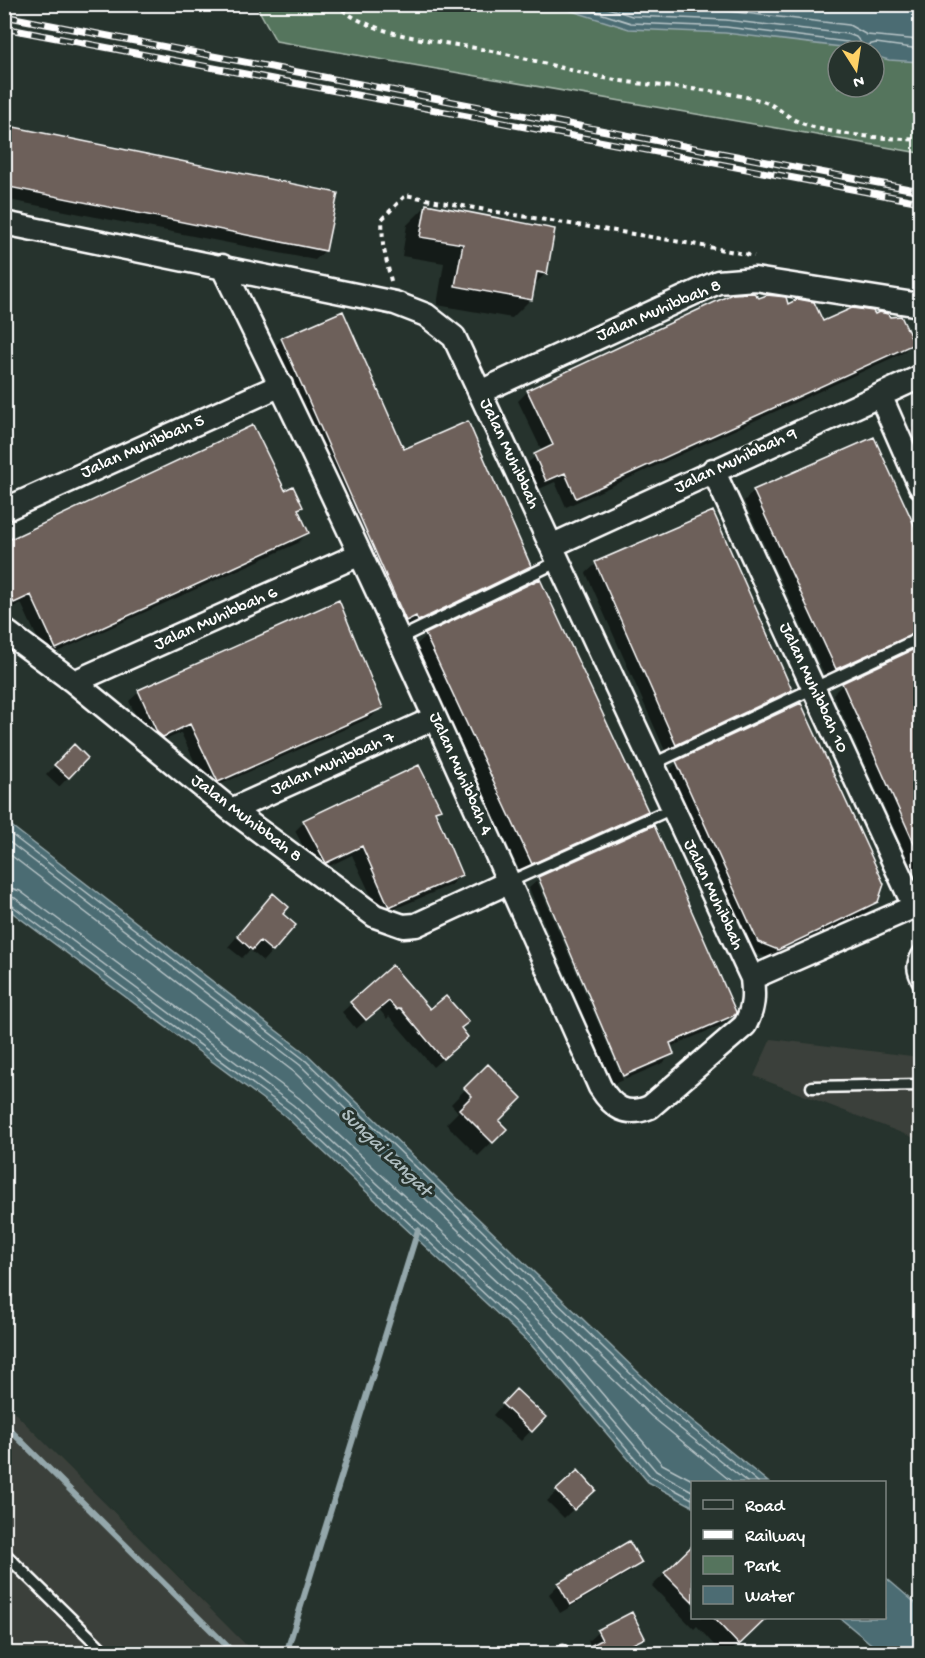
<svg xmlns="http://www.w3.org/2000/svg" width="925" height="1658" font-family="'Gochi Hand',sans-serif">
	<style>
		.built { fill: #3b403a }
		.green { fill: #55745d; stroke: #aabaae; stroke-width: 1.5; fill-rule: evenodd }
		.water { fill: #4c6c73; stroke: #94a7ab; stroke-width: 1.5 }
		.shadow { fill: #0007 }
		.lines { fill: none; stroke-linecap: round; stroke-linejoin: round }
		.shore { stroke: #b7c4c7; stroke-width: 1.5 }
		.stream { stroke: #94a7ab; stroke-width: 6 }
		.building { fill: #6d605a; stroke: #fff; stroke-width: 1.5 }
		.service-casing { stroke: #fff; stroke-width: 15 }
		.minor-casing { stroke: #fff; stroke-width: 27 }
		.path { stroke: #fff; stroke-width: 4; stroke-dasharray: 4.5 4.5; stroke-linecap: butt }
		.service { stroke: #26332d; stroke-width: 10 }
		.minor { stroke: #26332d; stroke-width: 22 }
		.rail-casing { stroke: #fff; stroke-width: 7 }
		.rail { stroke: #26332d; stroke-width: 4.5; stroke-dasharray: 14; stroke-linecap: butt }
		.labels { text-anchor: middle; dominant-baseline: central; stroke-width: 6; stroke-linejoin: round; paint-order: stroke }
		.street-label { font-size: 18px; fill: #fff; stroke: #26332d }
		.water-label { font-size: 20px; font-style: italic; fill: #aebdc0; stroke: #26332d }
	</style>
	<rect width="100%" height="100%" fill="#26332d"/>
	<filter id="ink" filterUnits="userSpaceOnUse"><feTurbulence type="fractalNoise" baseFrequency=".0167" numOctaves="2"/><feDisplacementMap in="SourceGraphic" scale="12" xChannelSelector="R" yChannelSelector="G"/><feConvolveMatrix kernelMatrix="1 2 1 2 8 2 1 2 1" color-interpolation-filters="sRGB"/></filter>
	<g filter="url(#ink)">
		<!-- built -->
		<path class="built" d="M 771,1039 L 920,1057 L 920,1140 L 754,1076 Z
			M 5,1403 L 254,1653 L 5,1653 Z"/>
		<!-- green -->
		<path class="green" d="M 256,5 L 920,5 L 920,153 L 276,41 ZM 838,51 L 874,51 L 874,87 L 838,87 Z"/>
		<!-- water -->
		<path class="water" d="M 445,5 L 920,5 L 920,62 L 889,60 L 874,56 L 874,51 L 725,33 L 629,29 L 556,6 L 467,11 Z
			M 5,821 L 308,1055 L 667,1400 L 768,1482 L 692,1482 L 692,1506 L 648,1482 L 532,1346 L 284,1115 L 5,907 Z
			M 885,1577 L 920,1607 L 920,1653 L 882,1653 L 840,1618 L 884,1618 Z"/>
		<!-- shadow -->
		<path class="shadow" d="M 4,127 L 325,251 L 315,260 L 4,199 Z
			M 426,206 L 546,273 L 533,286 L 531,299 L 512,318 L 437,305 L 444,263 L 402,256 L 407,225 Z
			M 759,300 L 788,306 L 822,323 L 912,343 L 903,353 L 566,507 L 555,482 L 537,490 L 525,465 L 542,451 L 518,401 L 528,391 Z
			M 342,313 L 403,451 L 530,566 L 520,575 L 409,629 L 406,624 L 396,629 L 272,349 L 281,340 Z
			M 920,421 L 920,464 L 906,433 Z
			M 873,439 L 920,545 L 920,866 L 913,870 L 833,694 L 843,684 L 917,649 L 918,646 L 914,641 L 826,678 L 744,501 L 753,492 Z
			M 284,492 L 301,507 L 297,511 L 307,533 L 298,543 L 46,657 L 21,603 L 5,611 L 4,544 Z
			M 712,513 L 790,690 L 781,699 L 666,753 L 586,573 L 596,564 Z
			M 539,581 L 646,811 L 637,820 L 520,872 L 416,645 L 426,636 Z
			M 139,692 L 381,707 L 372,717 L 208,790 L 181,733 L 152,746 L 148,742 L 129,701 Z
			M 74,746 L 86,758 L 59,787 L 46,775 Z
			M 677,763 L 877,902 L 867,912 L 768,958 L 749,951 L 667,772 Z
			M 439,809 L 434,813 L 460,875 L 451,885 L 380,915 L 352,855 L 317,872 L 295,831 L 304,822 Z
			M 653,827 L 734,1014 L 724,1024 L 670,1047 L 672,1054 L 663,1063 L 626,1079 L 541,881 L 537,881 L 623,1080 L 613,1084 L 529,888 L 539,879 Z
			M 264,905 L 281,914 L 272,951 L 263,961 L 250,950 L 242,958 L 228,947 Z
			M 392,967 L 430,1011 L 460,1029 L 457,1046 L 433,1067 L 389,1016 L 387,1019 L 379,1009 L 356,1029 L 342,1012 Z
			M 488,1066 L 497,1121 L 505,1129 L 478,1156 L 446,1124 L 458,1112 L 451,1104 Z
			M 506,1401 L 544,1417 L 521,1441 L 493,1415 Z
			M 578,1472 L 584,1499 L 564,1518 L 547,1501 Z
			M 692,1548 L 692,1618 L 766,1618 L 728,1654 L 722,1654 L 697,1626 L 694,1629 L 652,1586 Z
			M 640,1562 L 630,1572 L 560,1613 L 549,1594 L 559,1584 Z
			M 631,1614 L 643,1638 L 634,1647 L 622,1654 L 588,1654 L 592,1649 L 588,1641 L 598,1632 Z"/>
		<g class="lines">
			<!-- shore -->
			<path class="shore" d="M 571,4 L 631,23 L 726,27 L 847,42 L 853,44 L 855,51
				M 596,4 L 632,16 L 726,20 L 848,34 L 856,37 L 864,46 L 876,43 L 920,49
				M 625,4 L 727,11 L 849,25 L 867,35 L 920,40
				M 4,829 L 305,1060 L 662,1404 L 758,1482
				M 4,838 L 300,1065 L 657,1410 L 747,1482
				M 4,850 L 294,1072 L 651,1416 L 732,1482
				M 4,886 L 20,891 L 299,1098 L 548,1330 L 662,1464 L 696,1482
				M 4,895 L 15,898 L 293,1105 L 542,1337 L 656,1471 L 692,1491
				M 4,903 L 10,904 L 288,1110 L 536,1342 L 651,1477 L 692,1499"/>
			<!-- stream -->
			<path class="stream" d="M 4,1424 L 235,1654
				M 286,1654 L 418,1230"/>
		</g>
		<!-- building -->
		<path class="building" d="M 4,125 L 338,193 L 326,251 L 4,186 Z
			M 426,204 L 555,229 L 547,274 L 537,272 L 532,300 L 455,286 L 463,244 L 420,237 Z
			M 754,293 L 759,298 L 767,295 L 786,297 L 788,304 L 798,299 L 814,302 L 823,321 L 852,308 L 873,311 L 875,314 L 879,312 L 888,314 L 890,317 L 901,316 L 914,344 L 576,498 L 565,473 L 546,481 L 534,454 L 553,445 L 527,390 L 732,294 Z
			M 343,311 L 404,449 L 468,421 L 531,566 L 418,621 L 416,616 L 406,621 L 281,338 Z
			M 253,425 L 285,490 L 293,486 L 303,507 L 298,509 L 309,533 L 56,649 L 31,595 L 14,603 L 4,582 L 4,542 Z
			M 874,437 L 921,540 L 921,631 L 836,669 L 753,490 Z
			M 713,511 L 792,690 L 676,745 L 595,562 Z
			M 540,579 L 648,811 L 532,864 L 425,634 Z
			M 339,600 L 383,708 L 218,782 L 190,724 L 163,737 L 157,732 L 138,690 Z
			M 921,646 L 921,859 L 842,683 Z
			M 801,703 L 884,884 L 878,902 L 778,950 L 758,942 L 676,761 Z
			M 74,744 L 88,758 L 69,778 L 54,765 Z
			M 419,765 L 441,809 L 435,811 L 462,875 L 389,907 L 362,846 L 326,863 L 303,820 Z
			M 654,825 L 736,1012 L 735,1015 L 670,1043 L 674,1054 L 623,1076 L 538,877 Z
			M 273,893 L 289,907 L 283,914 L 296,925 L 273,952 L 260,941 L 252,950 L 237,936 Z
			M 392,965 L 430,1009 L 446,996 L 469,1022 L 461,1028 L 468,1037 L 443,1059 L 400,1008 L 397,1010 L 389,1001 L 366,1020 L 350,1002 Z
			M 488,1064 L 522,1098 L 499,1121 L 507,1129 L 493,1143 L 459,1109 L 472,1096 L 464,1088 Z
			M 516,1389 L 546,1417 L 532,1432 L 502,1404 Z
			M 578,1470 L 596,1490 L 574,1510 L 556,1490 Z
			M 629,1541 L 642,1563 L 570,1605 L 558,1583 Z
			M 693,1545 L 693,1602 L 664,1573 Z
			M 632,1612 L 645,1638 L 615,1653 L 576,1653 L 602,1640 L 597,1630 Z
			M 713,1617 L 768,1617 L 739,1645 Z"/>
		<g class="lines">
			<defs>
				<path id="service" d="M 398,639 L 559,561
					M 653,764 L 920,638
					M 509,882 L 673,808
					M 920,950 C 910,964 912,972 920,986
					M 812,1087 L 920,1085
					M 4,1553 L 107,1654
					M 563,1651 L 564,1654"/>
				<path id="minor" d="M 4,223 L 395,303 L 426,315 L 454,337 L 752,978 C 754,996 754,1008 745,1025 L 650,1107 C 626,1117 613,1108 600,1087 C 478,812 356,536 222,266
					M 480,392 L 718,282 L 755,279 L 920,305
					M 880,395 L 920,486
					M 713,470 L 914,906
					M 4,510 L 281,385
					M 551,546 L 920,377
					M 4,630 L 74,682 L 231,810 L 375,916 L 403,926 L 416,925 L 509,882
					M 74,682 L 358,555
					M 231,810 L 435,718
					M 752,978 L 920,904"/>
			</defs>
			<!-- service casing -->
			<use href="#service" class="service-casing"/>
			<!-- minor casing -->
			<use href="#minor" class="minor-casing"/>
			<!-- path -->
			<path class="path" d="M 336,4 C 369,37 441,41 486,50 C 530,58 572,72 615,80 C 663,88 712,88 759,100 C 775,104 785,116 799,122 C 832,136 885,138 920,140
				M 391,281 L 383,245 L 382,219 L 406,195 C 522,219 639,232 754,256"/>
			<!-- service -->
			<use href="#service" class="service"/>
			<!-- minor -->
			<use href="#minor" class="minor"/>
			<defs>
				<path id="rail" d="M 4,16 L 920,191
					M 4,28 L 920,202"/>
			</defs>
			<!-- rail casing -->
			<use href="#rail" class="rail-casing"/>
			<!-- rail -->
			<use href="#rail" class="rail"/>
		</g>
	</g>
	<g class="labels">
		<!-- street labels -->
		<g class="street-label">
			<text transform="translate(659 311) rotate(-23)">Jalan Muhibbah 8</text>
			<text transform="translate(143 447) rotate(-24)">Jalan Muhibbah 5</text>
			<text transform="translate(509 454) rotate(65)">Jalan Muhibbah</text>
			<text transform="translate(736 461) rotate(-25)">Jalan Muhibbah 9</text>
			<text transform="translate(216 619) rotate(-24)">Jalan Muhibbah 6</text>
			<text transform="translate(813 688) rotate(65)">Jalan Muhibbah 10</text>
			<text transform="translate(333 764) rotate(-24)">Jalan Muhibbah 7</text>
			<text transform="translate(460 774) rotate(66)">Jalan Muhibbah 4</text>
			<text transform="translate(246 819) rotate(37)">Jalan Muhibbah 8</text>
			<text transform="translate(713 895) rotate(65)">Jalan Muhibbah</text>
		</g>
		<!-- water labels -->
		<g class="water-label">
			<text transform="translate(385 1153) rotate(44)">Sungai Langat</text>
		</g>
	</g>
	<!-- margin -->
	<rect width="925" height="1658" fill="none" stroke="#26332d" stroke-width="24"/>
	<rect x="12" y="12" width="901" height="1634" fill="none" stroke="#fff" stroke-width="2" filter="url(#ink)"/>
	<!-- legend -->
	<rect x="691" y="1481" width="195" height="138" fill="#26332d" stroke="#7d8581" stroke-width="1.5"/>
	<rect x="703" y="1500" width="30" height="9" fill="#26332d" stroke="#7d8581" stroke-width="1.5"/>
	<text x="745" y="1511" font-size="18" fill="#ffffff">Road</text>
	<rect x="703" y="1530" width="30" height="9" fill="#ffffff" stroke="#7d8581" stroke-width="1.5"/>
	<text x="745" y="1541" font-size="18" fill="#ffffff">Railway</text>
	<rect x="703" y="1556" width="30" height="18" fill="#55745d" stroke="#7d8581" stroke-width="1.5"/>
	<text x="745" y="1571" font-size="18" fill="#ffffff">Park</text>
	<rect x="703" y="1586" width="30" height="18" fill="#4c6c73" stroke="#7d8581" stroke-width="1.5"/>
	<text x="745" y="1601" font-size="18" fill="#ffffff">Water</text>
	<!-- north arrow -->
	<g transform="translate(856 69) rotate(168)"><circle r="28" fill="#26332d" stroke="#7d8581" stroke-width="1.5"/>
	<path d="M0-4.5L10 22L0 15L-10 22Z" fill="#ffd166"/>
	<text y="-9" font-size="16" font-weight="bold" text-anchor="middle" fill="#ffffff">N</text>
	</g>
</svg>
